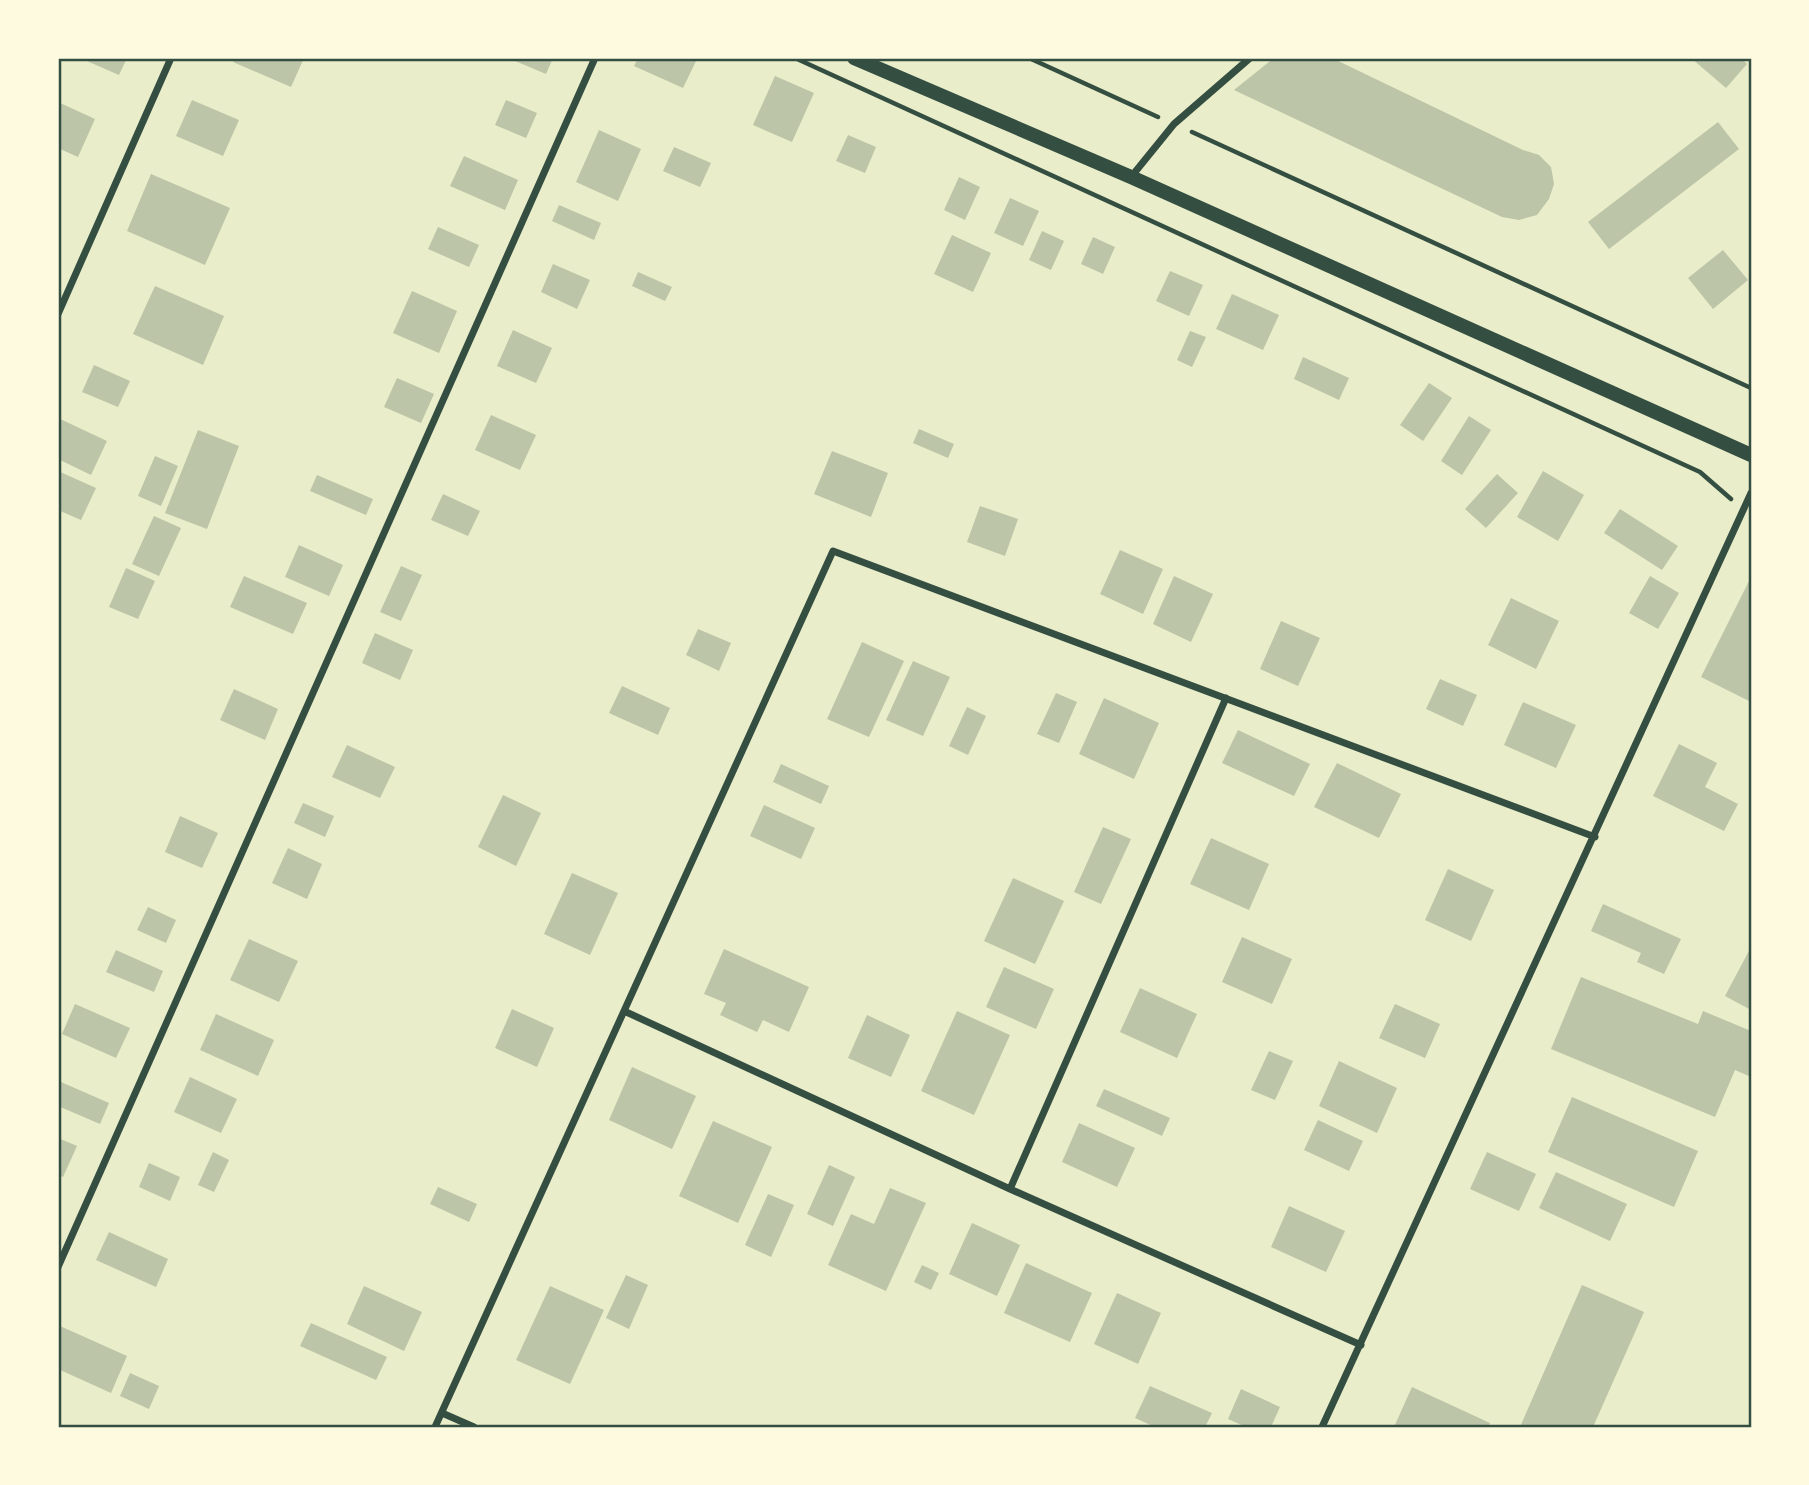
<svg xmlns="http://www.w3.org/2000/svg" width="1809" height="1485" font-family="Montserrat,sans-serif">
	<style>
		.building { fill: #bcc5a7 }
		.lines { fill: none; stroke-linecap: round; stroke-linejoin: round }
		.path { stroke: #344e41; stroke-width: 4.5 }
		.minor { stroke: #344e41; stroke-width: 7 }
		.secondary { stroke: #344e41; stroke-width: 14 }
		.neatline { fill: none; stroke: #344e41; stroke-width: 2.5 }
	</style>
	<rect width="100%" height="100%" fill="#e9edc9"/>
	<!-- building -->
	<path class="building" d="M 80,58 L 127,58 L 119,75 Z
		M 235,58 L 304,58 L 291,87 L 233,62 Z
		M 508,58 L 553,58 L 546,74 Z
		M 638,58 L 695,58 L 697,59 L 683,88 L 634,66 Z
		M 1274,58 L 1332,58 L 1523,150 L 1539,155 L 1551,167 L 1554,184 L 1549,199 L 1537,215 L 1519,220 L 1502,217 L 1234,90 Z
		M 1691,58 L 1741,58 L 1747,64 L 1726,88 Z
		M 775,76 L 814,93 L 792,142 L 753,125 Z
		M 192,100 L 239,120 L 223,156 L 176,136 Z
		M 506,100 L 537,113 L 526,138 L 495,125 Z
		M 58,102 L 95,119 L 78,157 L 58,148 Z
		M 1718,122 L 1739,149 L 1609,249 L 1588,222 Z
		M 599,130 L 641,149 L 618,201 L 576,182 Z
		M 848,135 L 876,147 L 865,173 L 836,161 Z
		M 674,147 L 711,163 L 700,187 L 663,171 Z
		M 464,156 L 518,180 L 505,210 L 450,186 Z
		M 151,174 L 230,208 L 205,265 L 127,231 Z
		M 959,177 L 980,187 L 965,220 L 944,210 Z
		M 1010,198 L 1039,211 L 1023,246 L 994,233 Z
		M 559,205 L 601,223 L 594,240 L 552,221 Z
		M 438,227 L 479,245 L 469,267 L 428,249 Z
		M 1042,231 L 1064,241 L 1051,270 L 1029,260 Z
		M 952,235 L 991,253 L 973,292 L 934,274 Z
		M 1093,237 L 1115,247 L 1103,274 L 1081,264 Z
		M 1723,250 L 1748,280 L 1713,309 L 1688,278 Z
		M 553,264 L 590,280 L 577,309 L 541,292 Z
		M 1170,271 L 1203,285 L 1189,316 L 1156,301 Z
		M 638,272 L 672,287 L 665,301 L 632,286 Z
		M 155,286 L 224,316 L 203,365 L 133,334 Z
		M 412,291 L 457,311 L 439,353 L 393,333 Z
		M 1232,294 L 1279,315 L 1263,350 L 1216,329 Z
		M 513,330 L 552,348 L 536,383 L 497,366 Z
		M 1190,331 L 1206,337 L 1192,367 L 1177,360 Z
		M 1303,357 L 1349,378 L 1339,400 L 1294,379 Z
		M 94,365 L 130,381 L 118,407 L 82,392 Z
		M 397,378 L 434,394 L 421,423 L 384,407 Z
		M 1429,383 L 1452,398 L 1423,441 L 1400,425 Z
		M 491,415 L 536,435 L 520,470 L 475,450 Z
		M 1469,416 L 1491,430 L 1462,475 L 1441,461 Z
		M 58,418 L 107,441 L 91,475 L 58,459 Z
		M 919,429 L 954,444 L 948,458 L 913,443 Z
		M 198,430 L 239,446 L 207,529 L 165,513 Z
		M 832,451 L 888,473 L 871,517 L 814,494 Z
		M 155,456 L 178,466 L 161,506 L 138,496 Z
		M 58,471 L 96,488 L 81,520 L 58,510 Z
		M 1543,471 L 1584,495 L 1558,541 L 1517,517 Z
		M 1497,474 L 1518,493 L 1486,528 L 1465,509 Z
		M 317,475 L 373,499 L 366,515 L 310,491 Z
		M 443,494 L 480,511 L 468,536 L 431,520 Z
		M 980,506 L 1018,519 L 1005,556 L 967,542 Z
		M 1620,509 L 1678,546 L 1662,570 L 1604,533 Z
		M 154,516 L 181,528 L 159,576 L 132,564 Z
		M 299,545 L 343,565 L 329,596 L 285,577 Z
		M 1120,550 L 1163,569 L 1143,614 L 1100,594 Z
		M 401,566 L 422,575 L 401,621 L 380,612 Z
		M 126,568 L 155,581 L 138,619 L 109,607 Z
		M 244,576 L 307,603 L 293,634 L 230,607 Z
		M 1174,576 L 1213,594 L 1191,642 L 1153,624 Z
		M 1650,576 L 1679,593 L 1658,629 L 1629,613 Z
		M 1751,577 L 1751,702 L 1701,677 Z
		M 1511,598 L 1559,621 L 1536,669 L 1488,645 Z
		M 1281,621 L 1320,638 L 1298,686 L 1260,669 Z
		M 698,629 L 731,643 L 719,671 L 686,655 Z
		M 375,633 L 413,650 L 400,680 L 362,663 Z
		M 862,642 L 904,661 L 869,737 L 827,719 Z
		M 913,661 L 950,677 L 923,736 L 886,720 Z
		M 1440,679 L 1477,695 L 1463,726 L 1426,709 Z
		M 622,686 L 670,708 L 658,735 L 609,713 Z
		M 234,689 L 278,709 L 265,740 L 220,720 Z
		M 1056,693 L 1077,702 L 1059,743 L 1037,734 Z
		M 1104,698 L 1159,723 L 1134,779 L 1079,754 Z
		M 1523,702 L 1576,725 L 1556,768 L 1504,745 Z
		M 967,707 L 986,716 L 968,755 L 949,746 Z
		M 1238,730 L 1310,764 L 1294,796 L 1222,763 Z
		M 1679,744 L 1717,763 L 1705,787 L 1738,804 L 1724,831 L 1653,796 Z
		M 347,745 L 395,767 L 380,798 L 332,777 Z
		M 1337,763 L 1401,794 L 1379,838 L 1314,807 Z
		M 781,764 L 829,786 L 821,804 L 773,782 Z
		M 503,795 L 541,813 L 516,866 L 478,847 Z
		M 303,803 L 334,816 L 325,837 L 294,823 Z
		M 764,805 L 815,828 L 801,859 L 750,836 Z
		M 180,816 L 218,833 L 202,868 L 165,852 Z
		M 1103,827 L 1131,839 L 1101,904 L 1074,892 Z
		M 1211,838 L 1269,864 L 1249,910 L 1190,884 Z
		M 288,848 L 322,864 L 307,899 L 272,883 Z
		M 1448,869 L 1494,890 L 1471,941 L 1425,920 Z
		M 572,873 L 618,893 L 590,955 L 544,934 Z
		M 1013,878 L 1064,901 L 1035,964 L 984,941 Z
		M 1603,904 L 1681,939 L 1664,974 L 1637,962 L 1641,953 L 1591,931 Z
		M 148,907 L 176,920 L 166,943 L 137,930 Z
		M 1242,937 L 1292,959 L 1272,1004 L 1222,982 Z
		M 249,939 L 298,961 L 279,1002 L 230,980 Z
		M 1751,947 L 1751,1010 L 1725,996 Z
		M 724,949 L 809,987 L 789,1032 L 763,1020 L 757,1032 L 720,1015 L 726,1003 L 704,994 Z
		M 116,950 L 163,971 L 154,992 L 106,972 Z
		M 1004,967 L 1054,989 L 1036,1029 L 986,1007 Z
		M 1581,977 L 1698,1024 L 1703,1011 L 1751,1031 L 1751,1077 L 1735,1070 L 1715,1117 L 1551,1049 Z
		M 1140,988 L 1197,1014 L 1177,1058 L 1120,1032 Z
		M 75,1004 L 130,1028 L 116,1058 L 62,1034 Z
		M 1395,1004 L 1440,1024 L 1425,1058 L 1379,1038 Z
		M 512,1009 L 554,1028 L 537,1067 L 495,1048 Z
		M 957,1011 L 1010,1035 L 974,1115 L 921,1091 Z
		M 216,1014 L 274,1040 L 258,1076 L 200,1050 Z
		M 867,1015 L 910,1035 L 891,1077 L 848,1058 Z
		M 1269,1051 L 1293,1061 L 1275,1100 L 1251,1090 Z
		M 1339,1061 L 1397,1088 L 1377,1133 L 1319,1106 Z
		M 632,1067 L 696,1096 L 672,1149 L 609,1120 Z
		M 190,1077 L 237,1099 L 221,1133 L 174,1112 Z
		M 61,1082 L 109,1103 L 100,1124 L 58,1106 L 58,1089 Z
		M 1104,1089 L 1170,1118 L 1162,1136 L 1096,1106 Z
		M 1572,1097 L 1698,1151 L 1674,1207 L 1548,1152 Z
		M 1318,1120 L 1363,1141 L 1349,1171 L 1304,1150 Z
		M 713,1121 L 772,1147 L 738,1223 L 679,1196 Z
		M 1079,1123 L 1135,1148 L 1117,1187 L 1062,1162 Z
		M 58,1138 L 77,1146 L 63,1177 L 58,1175 Z
		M 213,1152 L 229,1160 L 214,1192 L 198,1185 Z
		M 1487,1152 L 1536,1174 L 1519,1211 L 1470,1189 Z
		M 149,1163 L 180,1177 L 170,1201 L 139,1187 Z
		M 829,1165 L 855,1177 L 833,1226 L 807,1214 Z
		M 1556,1172 L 1627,1204 L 1610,1241 L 1539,1208 Z
		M 438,1187 L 477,1204 L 469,1222 L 430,1204 Z
		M 890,1188 L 926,1203 L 886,1291 L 828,1265 L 851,1214 L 874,1224 Z
		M 768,1194 L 794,1205 L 771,1257 L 745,1245 Z
		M 1289,1206 L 1345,1231 L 1326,1272 L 1271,1247 Z
		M 972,1223 L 1020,1245 L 997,1296 L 949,1274 Z
		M 109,1232 L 168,1259 L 156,1287 L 96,1260 Z
		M 1026,1263 L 1092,1293 L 1070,1342 L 1004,1313 Z
		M 922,1265 L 939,1273 L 931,1290 L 914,1282 Z
		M 626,1275 L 648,1285 L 629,1329 L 606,1318 Z
		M 1582,1285 L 1644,1312 L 1593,1427 L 1520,1427 Z
		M 364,1286 L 422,1312 L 404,1351 L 347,1324 Z
		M 550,1286 L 604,1310 L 570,1384 L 516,1360 Z
		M 1117,1293 L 1161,1313 L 1138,1364 L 1094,1344 Z
		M 311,1323 L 387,1357 L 376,1380 L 300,1346 Z
		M 60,1326 L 127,1356 L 111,1393 L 58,1369 L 58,1331 Z
		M 130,1373 L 159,1386 L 149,1409 L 120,1396 Z
		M 1150,1386 L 1212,1413 L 1205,1427 L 1155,1427 L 1135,1418 Z
		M 1412,1387 L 1490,1423 L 1488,1427 L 1394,1427 Z
		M 1241,1389 L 1280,1407 L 1271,1427 L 1246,1427 L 1228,1419 Z"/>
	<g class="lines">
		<!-- path -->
		<path class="path" d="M 795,58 L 1700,472 L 1731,499
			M 1029,58 L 1158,117
			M 1192,132 L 1751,388"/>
		<!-- minor -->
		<path class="minor" d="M 1131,177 L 1174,124 L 1250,58
			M 58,314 L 171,58
			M 624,1011 L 1010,1189 L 1361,1345
			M 1010,1189 L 1226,698
			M 58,1267 L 595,58
			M 442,1413 L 474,1427
			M 435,1427 L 833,551 L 1595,837
			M 1322,1427 L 1751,493"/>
		<!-- secondary -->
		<path class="secondary" d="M 854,58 L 1131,177 L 1751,455"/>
	</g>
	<!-- border -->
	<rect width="1809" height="1485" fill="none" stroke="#fefae0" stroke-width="119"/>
	<rect x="60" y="60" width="1690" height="1366" class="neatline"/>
</svg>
